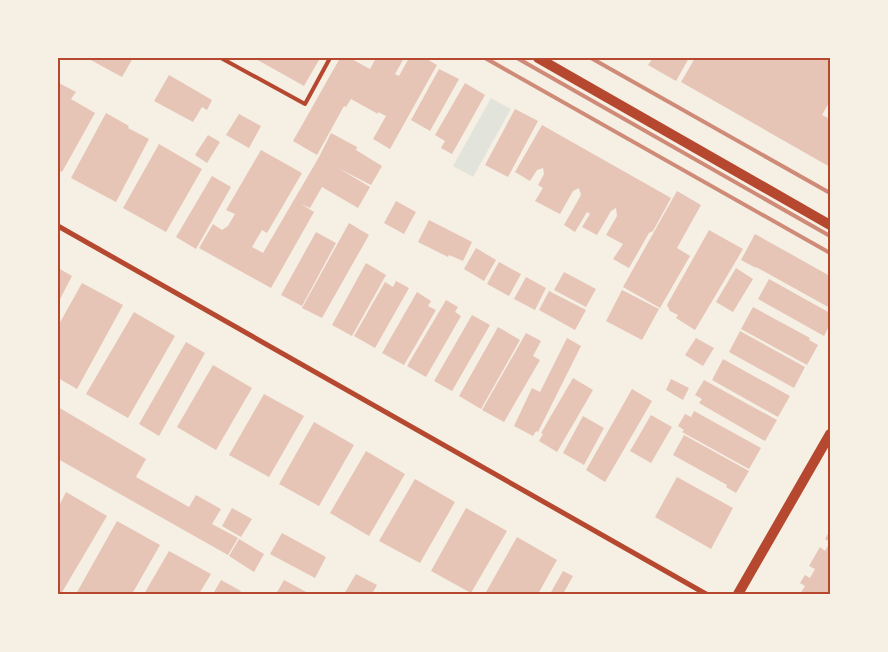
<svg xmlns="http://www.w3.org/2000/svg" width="888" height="652" font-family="'Sofia Sans Condensed',sans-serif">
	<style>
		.green { fill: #e2e4dc }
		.building { fill: #e6c5b7 }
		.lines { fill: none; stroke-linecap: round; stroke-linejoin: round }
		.service { stroke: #b5482f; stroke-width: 4 }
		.minor { stroke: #b5482f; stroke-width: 5 }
		.secondary { stroke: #b5482f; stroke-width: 10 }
		.rail { stroke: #cf8b77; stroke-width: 4 }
		.neatline { fill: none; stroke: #b5482f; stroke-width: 2 }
	</style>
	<rect width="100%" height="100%" fill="#f6efe4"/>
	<!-- green -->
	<path class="green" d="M 491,98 L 511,109 L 473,177 L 453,166 Z"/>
	<!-- building -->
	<path class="building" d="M 87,58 L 133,58 L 122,77 Z
		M 254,58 L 320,58 L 304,86 Z
		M 340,58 L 350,58 L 370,69 L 376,58 L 404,58 L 395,74 L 399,76 L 409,58 L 425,58 L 437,65 L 390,149 L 373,139 L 386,116 L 378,112 L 378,114 L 351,99 L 346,107 L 344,106 L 317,155 L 293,141 Z
		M 653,58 L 689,58 L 676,81 L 648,65 Z
		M 695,58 L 830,58 L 830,101 L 822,115 L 830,119 L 830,167 L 681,82 Z
		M 439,69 L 459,79 L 430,131 L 411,120 Z
		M 169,75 L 212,100 L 207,110 L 202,107 L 193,122 L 154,101 Z
		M 59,83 L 76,92 L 71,99 L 95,113 L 62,172 L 58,170 L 58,85 Z
		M 465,83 L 485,95 L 452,154 L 441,148 L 445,141 L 435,135 Z
		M 515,109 L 538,121 L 508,177 L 485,165 Z
		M 106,113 L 129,126 L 128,128 L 149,139 L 116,202 L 71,178 Z
		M 239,114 L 261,126 L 249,148 L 226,135 Z
		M 542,125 L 671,198 L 653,231 L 649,233 L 629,268 L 613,259 L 623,244 L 606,235 L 617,216 L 616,208 L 611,211 L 597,235 L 582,227 L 590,214 L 587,212 L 575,232 L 564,225 L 581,195 L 579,188 L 573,191 L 560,214 L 535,201 L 543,188 L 538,185 L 544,174 L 543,168 L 537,170 L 530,181 L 515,172 Z
		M 331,133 L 357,147 L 356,150 L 382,166 L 371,185 L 338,168 L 370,187 L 358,208 L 322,187 L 310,208 L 301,204 L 314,212 L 271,288 L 199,248 L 213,224 L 222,230 L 228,226 L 235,214 L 226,210 L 261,150 L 302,173 L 267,233 L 262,230 L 252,247 L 263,253 L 319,157 Z
		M 208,135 L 220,142 L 207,163 L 195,155 Z
		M 159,144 L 202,169 L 166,232 L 123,208 Z
		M 212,176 L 231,187 L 196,249 L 176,237 Z
		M 677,191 L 701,205 L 677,248 L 690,256 L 660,308 L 623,287 Z
		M 396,201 L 416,212 L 404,234 L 384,223 Z
		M 429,220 L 472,242 L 463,261 L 449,255 L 448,257 L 418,242 Z
		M 349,223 L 369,235 L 322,318 L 302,308 Z
		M 709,230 L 743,249 L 695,330 L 676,318 L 678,315 L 670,311 L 667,305 Z
		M 316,232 L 336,243 L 302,306 L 281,295 Z
		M 755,234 L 830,276 L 830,308 L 756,267 L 756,268 L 741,260 Z
		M 476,248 L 496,260 L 484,281 L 464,269 Z
		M 499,262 L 521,274 L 509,296 L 487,284 Z
		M 366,263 L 386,275 L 352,336 L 332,325 Z
		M 58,268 L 72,276 L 58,303 Z
		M 736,268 L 753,279 L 733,312 L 716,302 Z
		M 564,272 L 596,289 L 586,307 L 554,290 Z
		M 526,277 L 546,288 L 535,310 L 514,299 Z
		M 769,279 L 830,313 L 830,324 L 824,336 L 758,299 Z
		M 396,281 L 409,288 L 375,348 L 354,336 L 385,282 L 393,287 Z
		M 82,283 L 123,305 L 77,389 L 58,378 L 58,326 Z
		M 622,290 L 659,309 L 642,340 L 606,321 Z
		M 549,291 L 586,310 L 575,330 L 539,310 Z
		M 417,292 L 431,301 L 428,306 L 436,310 L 404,365 L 382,353 Z
		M 446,300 L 458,307 L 455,312 L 461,316 L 426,377 L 407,366 Z
		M 753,307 L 810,338 L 809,340 L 818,345 L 807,365 L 741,329 Z
		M 134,312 L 175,336 L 128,418 L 86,394 Z
		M 472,315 L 490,325 L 452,391 L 434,381 Z
		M 498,327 L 520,340 L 481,409 L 459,396 Z
		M 740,331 L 805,367 L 794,388 L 729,352 Z
		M 526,333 L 541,341 L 533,356 L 540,360 L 504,422 L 482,410 Z
		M 567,338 L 581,346 L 538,432 L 536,431 L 533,436 L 514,426 L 532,388 L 540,392 Z
		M 696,338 L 714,348 L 703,366 L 685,355 Z
		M 186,342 L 205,353 L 159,436 L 139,424 Z
		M 723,359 L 790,396 L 778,417 L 712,380 Z
		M 213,365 L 252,388 L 216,450 L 177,427 Z
		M 573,378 L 593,390 L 557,452 L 539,441 L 543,434 L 541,433 Z
		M 671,379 L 689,388 L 683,400 L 666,390 Z
		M 704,380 L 777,420 L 765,441 L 699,403 L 702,399 L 695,395 Z
		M 632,389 L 652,401 L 605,482 L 586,470 Z
		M 264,394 L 304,416 L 269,477 L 229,455 Z
		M 58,407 L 146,459 L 136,477 L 189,507 L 196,495 L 221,509 L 212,524 L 238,538 L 228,555 L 58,459 Z
		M 694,411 L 761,448 L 749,469 L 682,432 L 684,430 L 678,426 L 685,414 L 691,417 Z
		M 651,415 L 672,427 L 651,463 L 630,451 Z
		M 583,416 L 604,428 L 584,465 L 563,453 Z
		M 314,422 L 354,445 L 319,506 L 279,484 Z
		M 684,435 L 749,471 L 736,493 L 726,487 L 727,485 L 673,455 Z
		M 366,451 L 405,474 L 369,536 L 330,513 Z
		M 677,477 L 733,508 L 711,549 L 655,517 Z
		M 415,479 L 455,502 L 420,563 L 379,541 Z
		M 66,492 L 107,516 L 61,594 L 58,594 L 58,508 Z
		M 232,508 L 252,519 L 241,537 L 222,526 Z
		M 466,508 L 507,531 L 471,593 L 431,571 Z
		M 117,521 L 160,545 L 132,594 L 76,594 Z
		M 830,530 L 830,594 L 800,594 L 805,586 L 800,583 L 805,575 L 810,578 L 815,569 L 809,566 L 820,547 L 825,551 L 830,542 L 825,539 Z
		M 282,533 L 326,557 L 315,578 L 270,554 Z
		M 517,537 L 557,560 L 538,594 L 485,594 Z
		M 239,539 L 264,554 L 254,572 L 229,556 Z
		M 169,551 L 211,574 L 199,594 L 144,594 Z
		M 563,571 L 573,576 L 563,594 L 550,594 Z
		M 356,574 L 377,585 L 372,594 L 344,594 Z
		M 221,580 L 241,591 L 239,594 L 213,594 Z
		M 284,580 L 310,594 L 276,594 Z"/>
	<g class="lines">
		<!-- service -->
		<path class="service" d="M 221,58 L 305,104 L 330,58"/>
		<!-- minor -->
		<path class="minor" d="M 58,226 L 706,594"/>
		<!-- secondary -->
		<path class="secondary" d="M 538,58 L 830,225
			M 738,594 L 830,434"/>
		<!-- rail -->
		<path class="rail" d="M 485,58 L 830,253
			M 517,58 L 830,236
			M 591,58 L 830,193"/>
	</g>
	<!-- border -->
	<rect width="888" height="652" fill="none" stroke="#f6efe4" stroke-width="118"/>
	<rect x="59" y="59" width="770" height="534" class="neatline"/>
</svg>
